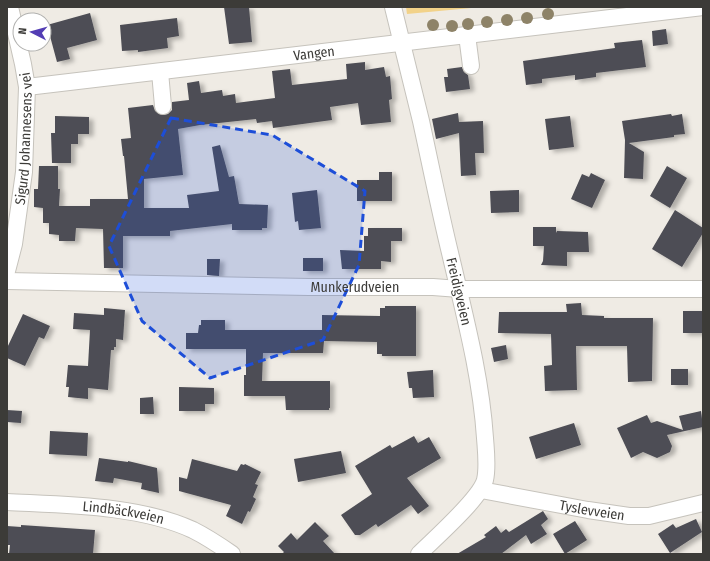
<svg xmlns="http://www.w3.org/2000/svg" width="710" height="561" font-family="'Fira Sans Condensed',sans-serif">
	<style>
		.green { fill: #f2d289 }
		.building { fill: #4d4d54; filter: url(#shadow) }
		.lines { fill: none; stroke-linecap: round; stroke-linejoin: round }
		.minor-casing { stroke: #c6c3bc; stroke-width: 18 }
		.minor { stroke: #fff; stroke-width: 16 }
		.tree { fill: #8e8368 }
		.marked { fill: #1d4ed8; fill-opacity: 0.2; stroke: #1d4ed8; stroke-width: 3; stroke-dasharray: 8 5; stroke-linejoin: round }
		.labels { text-anchor: middle; dominant-baseline: central; stroke-width: 4; stroke-linejoin: round; paint-order: stroke }
		.street-label { font-size: 14px; fill: #3c3b38; stroke: #fff }
	</style>
	<defs>
		<filter id="shadow"><feDropShadow dx="4.5" dy="2.5" stdDeviation="2" flood-color="#0004"/></filter>
	</defs>
	<rect width="100%" height="100%" fill="#efebe4"/>
	<!-- green -->
	<path class="green" d="M 406,7 L 482,7 L 407,14 Z"/>
	<!-- building -->
	<path class="building" d="M 224,7 L 249,7 L 252,42 L 229,44 Z
		M 90,13 L 97,40 L 67,48 L 70,59 L 57,62 L 47,25 Z
		M 177,18 L 179,36 L 167,38 L 168,48 L 138,52 L 138,50 L 122,51 L 120,25 Z
		M 666,29 L 668,44 L 653,46 L 652,31 Z
		M 642,40 L 646,67 L 596,73 L 596,77 L 575,80 L 575,75 L 542,79 L 542,83 L 526,85 L 523,61 L 615,48 L 614,43 Z
		M 365,62 L 365,70 L 384,67 L 386,77 L 390,76 L 392,99 L 389,100 L 391,122 L 361,125 L 358,103 L 330,107 L 332,120 L 273,128 L 272,121 L 257,123 L 256,119 L 200,125 L 178,129 L 183,175 L 144,179 L 144,208 L 189,208 L 187,195 L 219,191 L 212,147 L 220,145 L 229,177 L 234,176 L 239,204 L 268,205 L 267,228 L 262,228 L 262,230 L 232,230 L 232,224 L 170,231 L 170,236 L 123,236 L 123,268 L 104,268 L 103,229 L 76,228 L 75,241 L 59,241 L 59,235 L 49,234 L 49,223 L 43,223 L 43,208 L 34,207 L 34,189 L 38,189 L 39,166 L 58,166 L 58,189 L 60,189 L 59,206 L 90,206 L 90,199 L 128,199 L 124,156 L 123,156 L 121,139 L 131,138 L 128,108 L 153,105 L 155,111 L 159,114 L 163,115 L 168,114 L 172,110 L 172,102 L 189,100 L 187,83 L 199,81 L 201,93 L 222,90 L 223,96 L 235,94 L 236,103 L 275,98 L 272,71 L 290,69 L 292,85 L 347,79 L 346,64 Z
		M 462,67 L 464,72 L 468,75 L 470,89 L 446,92 L 444,77 L 448,77 L 447,69 Z
		M 458,113 L 459,122 L 483,121 L 484,153 L 475,153 L 476,175 L 461,176 L 459,133 L 436,139 L 432,119 Z
		M 671,114 L 672,116 L 682,114 L 685,134 L 674,135 L 674,137 L 629,143 L 644,152 L 643,179 L 624,178 L 625,140 L 622,121 Z
		M 55,116 L 89,117 L 89,134 L 78,134 L 78,144 L 71,144 L 71,163 L 52,163 L 51,133 L 55,133 Z
		M 570,116 L 574,147 L 549,150 L 545,119 Z
		M 667,166 L 687,178 L 670,208 L 650,196 Z
		M 379,172 L 392,172 L 392,201 L 357,201 L 357,180 L 379,180 Z
		M 591,173 L 605,180 L 592,208 L 571,199 L 582,174 L 589,177 Z
		M 317,190 L 321,228 L 299,230 L 298,221 L 295,222 L 292,193 Z
		M 519,190 L 519,212 L 491,213 L 490,191 Z
		M 675,210 L 703,228 L 703,233 L 682,267 L 652,249 Z
		M 533,227 L 556,227 L 556,233 L 557,231 L 588,232 L 589,252 L 567,252 L 567,266 L 541,265 L 543,261 L 544,246 L 533,246 Z
		M 368,228 L 402,228 L 402,241 L 391,241 L 391,262 L 381,261 L 381,269 L 342,269 L 340,250 L 364,251 L 364,236 L 368,236 Z
		M 303,258 L 323,258 L 323,271 L 303,271 Z
		M 207,259 L 220,259 L 219,276 L 207,275 Z
		M 581,303 L 582,315 L 604,316 L 604,318 L 653,318 L 652,381 L 628,382 L 627,346 L 576,346 L 577,390 L 545,391 L 544,366 L 552,365 L 551,334 L 498,333 L 499,312 L 567,312 L 566,304 Z
		M 385,306 L 416,306 L 416,356 L 382,356 L 382,354 L 377,354 L 377,342 L 324,341 L 323,353 L 263,353 L 262,381 L 330,381 L 330,408 L 329,408 L 329,410 L 286,410 L 285,396 L 244,396 L 244,375 L 246,375 L 246,349 L 186,349 L 186,333 L 198,333 L 199,325 L 201,325 L 201,320 L 225,320 L 225,330 L 322,330 L 322,315 L 380,316 L 380,308 L 385,308 Z
		M 104,308 L 125,310 L 123,340 L 116,339 L 116,347 L 114,347 L 114,350 L 111,350 L 108,390 L 88,388 L 88,399 L 68,397 L 69,387 L 66,387 L 68,365 L 88,366 L 90,330 L 73,329 L 74,313 L 104,315 Z
		M 683,311 L 703,311 L 703,333 L 683,333 Z
		M 23,314 L 50,326 L 44,339 L 39,337 L 25,366 L 7,358 L 7,348 Z
		M 506,345 L 508,359 L 494,362 L 491,348 Z
		M 671,369 L 688,369 L 688,385 L 671,385 Z
		M 433,370 L 434,397 L 413,398 L 412,388 L 409,388 L 407,372 Z
		M 179,387 L 214,388 L 214,404 L 205,404 L 205,411 L 179,411 Z
		M 153,397 L 154,414 L 140,414 L 140,398 Z
		M 7,410 L 22,411 L 21,423 L 7,422 Z
		M 701,411 L 703,427 L 667,435 L 672,446 L 670,452 L 657,458 L 643,452 L 631,458 L 617,428 L 647,415 L 651,423 L 657,421 L 683,430 L 679,416 Z
		M 574,423 L 581,445 L 536,459 L 529,437 Z
		M 50,431 L 88,433 L 87,456 L 49,454 Z
		M 414,436 L 418,443 L 429,437 L 441,458 L 407,478 L 429,506 L 418,514 L 411,505 L 378,527 L 376,524 L 360,535 L 355,535 L 341,515 L 372,494 L 355,466 L 390,445 L 392,448 Z
		M 341,451 L 346,473 L 298,482 L 294,459 Z
		M 99,458 L 128,462 L 128,461 L 157,468 L 159,493 L 141,489 L 142,483 L 114,478 L 113,483 L 95,481 Z
		M 192,459 L 237,471 L 241,464 L 244,465 L 245,464 L 261,472 L 255,484 L 258,485 L 253,497 L 256,499 L 250,512 L 248,511 L 242,524 L 226,516 L 231,505 L 179,491 L 179,477 L 187,479 Z
		M 543,511 L 548,519 L 541,525 L 547,534 L 531,544 L 526,535 L 501,554 L 457,554 L 486,537 L 484,535 L 496,526 L 501,533 L 506,529 L 509,532 Z
		M 696,519 L 702,532 L 670,553 L 658,534 L 673,524 L 676,528 Z
		M 575,521 L 587,540 L 565,554 L 553,534 Z
		M 315,522 L 329,536 L 323,541 L 335,554 L 282,554 L 284,552 L 278,546 L 291,533 L 297,540 Z
		M 21,525 L 95,530 L 93,554 L 9,554 L 10,545 L 7,545 L 7,526 L 21,527 Z"/>
	<g class="lines">
		<defs>
			<g id="minor">
				<path id="s1" d="M 393,7 C 402,45 412,83 421,121 C 431,167 440,212 451,257 C 465,317 481,377 485,438 C 486,452 488,467 485,480 C 480,499 434,539 419,554"/>
				<path d="M 467,35 L 471,66"/>
				<path d="M 160,72 L 163,106"/>
				<path id="s2" d="M 27,87 L 703,7"/>
				<path id="s3" d="M 7,271 L 14,244 L 24,172 L 27,87 L 23,64 L 10,7"/>
				<path id="s4" d="M 7,281 L 309,287 L 433,287 L 459,289 L 703,289"/>
				<path id="s5" d="M 481,490 L 588,510 L 629,516 L 649,516 L 703,503"/>
				<path id="s6" d="M 7,502 C 65,505 139,505 193,530 C 207,537 219,545 232,554"/>
			</g>
		</defs>
		<!-- minor casing -->
		<use href="#minor" class="minor-casing"/>
		<!-- minor -->
		<use href="#minor" class="minor"/>
	</g>
	<!-- trees -->
	<g class="tree">
		<circle cx="548" cy="14" r="6"/>
		<circle cx="527" cy="18" r="6"/>
		<circle cx="507" cy="20" r="6"/>
		<circle cx="487" cy="22" r="6"/>
		<circle cx="468" cy="24" r="6"/>
		<circle cx="433" cy="25" r="6"/>
		<circle cx="452" cy="26" r="6"/>
	</g>
	<!-- marked area -->
	<path class="marked" d="M 171,118 L 272,135 L 365,191 L 359,265 L 323,340 L 210,378 L 142,321 L 109,246 Z"/>
	<g class="labels">
		<!-- street labels -->
		<g class="street-label">
			<text stroke="none"><textPath href="#s2" startOffset="289">Vangen</textPath></text>
			<text stroke="none"><textPath href="#s3" startOffset="134">Sigurd Johannesens vei</textPath></text>
			<text stroke="none"><textPath href="#s4" startOffset="348">Munkerudveien</textPath></text>
			<text stroke="none"><textPath href="#s1" startOffset="292">Freidigveien</textPath></text>
			<text stroke="none"><textPath href="#s5" startOffset="113">Tyslevveien</textPath></text>
			<text stroke="none"><textPath href="#s6" startOffset="117">Lindbäckveien</textPath></text>
		</g>
	</g>
	<!-- border -->
	<rect width="710" height="561" fill="none" stroke="#3c3b38" stroke-width="16"/>
	<!-- north arrow -->
	<g transform="translate(32 32) rotate(276)"><circle r="19" fill="#ffffff" stroke="#b1b1af"/>
	<path d="M0-3L7 15L0 10L-7 15Z" fill="#533db4"/>
	<text y="-6" font-size="11" font-weight="bold" text-anchor="middle" fill="#3c3b38">N</text>
	</g>
</svg>
